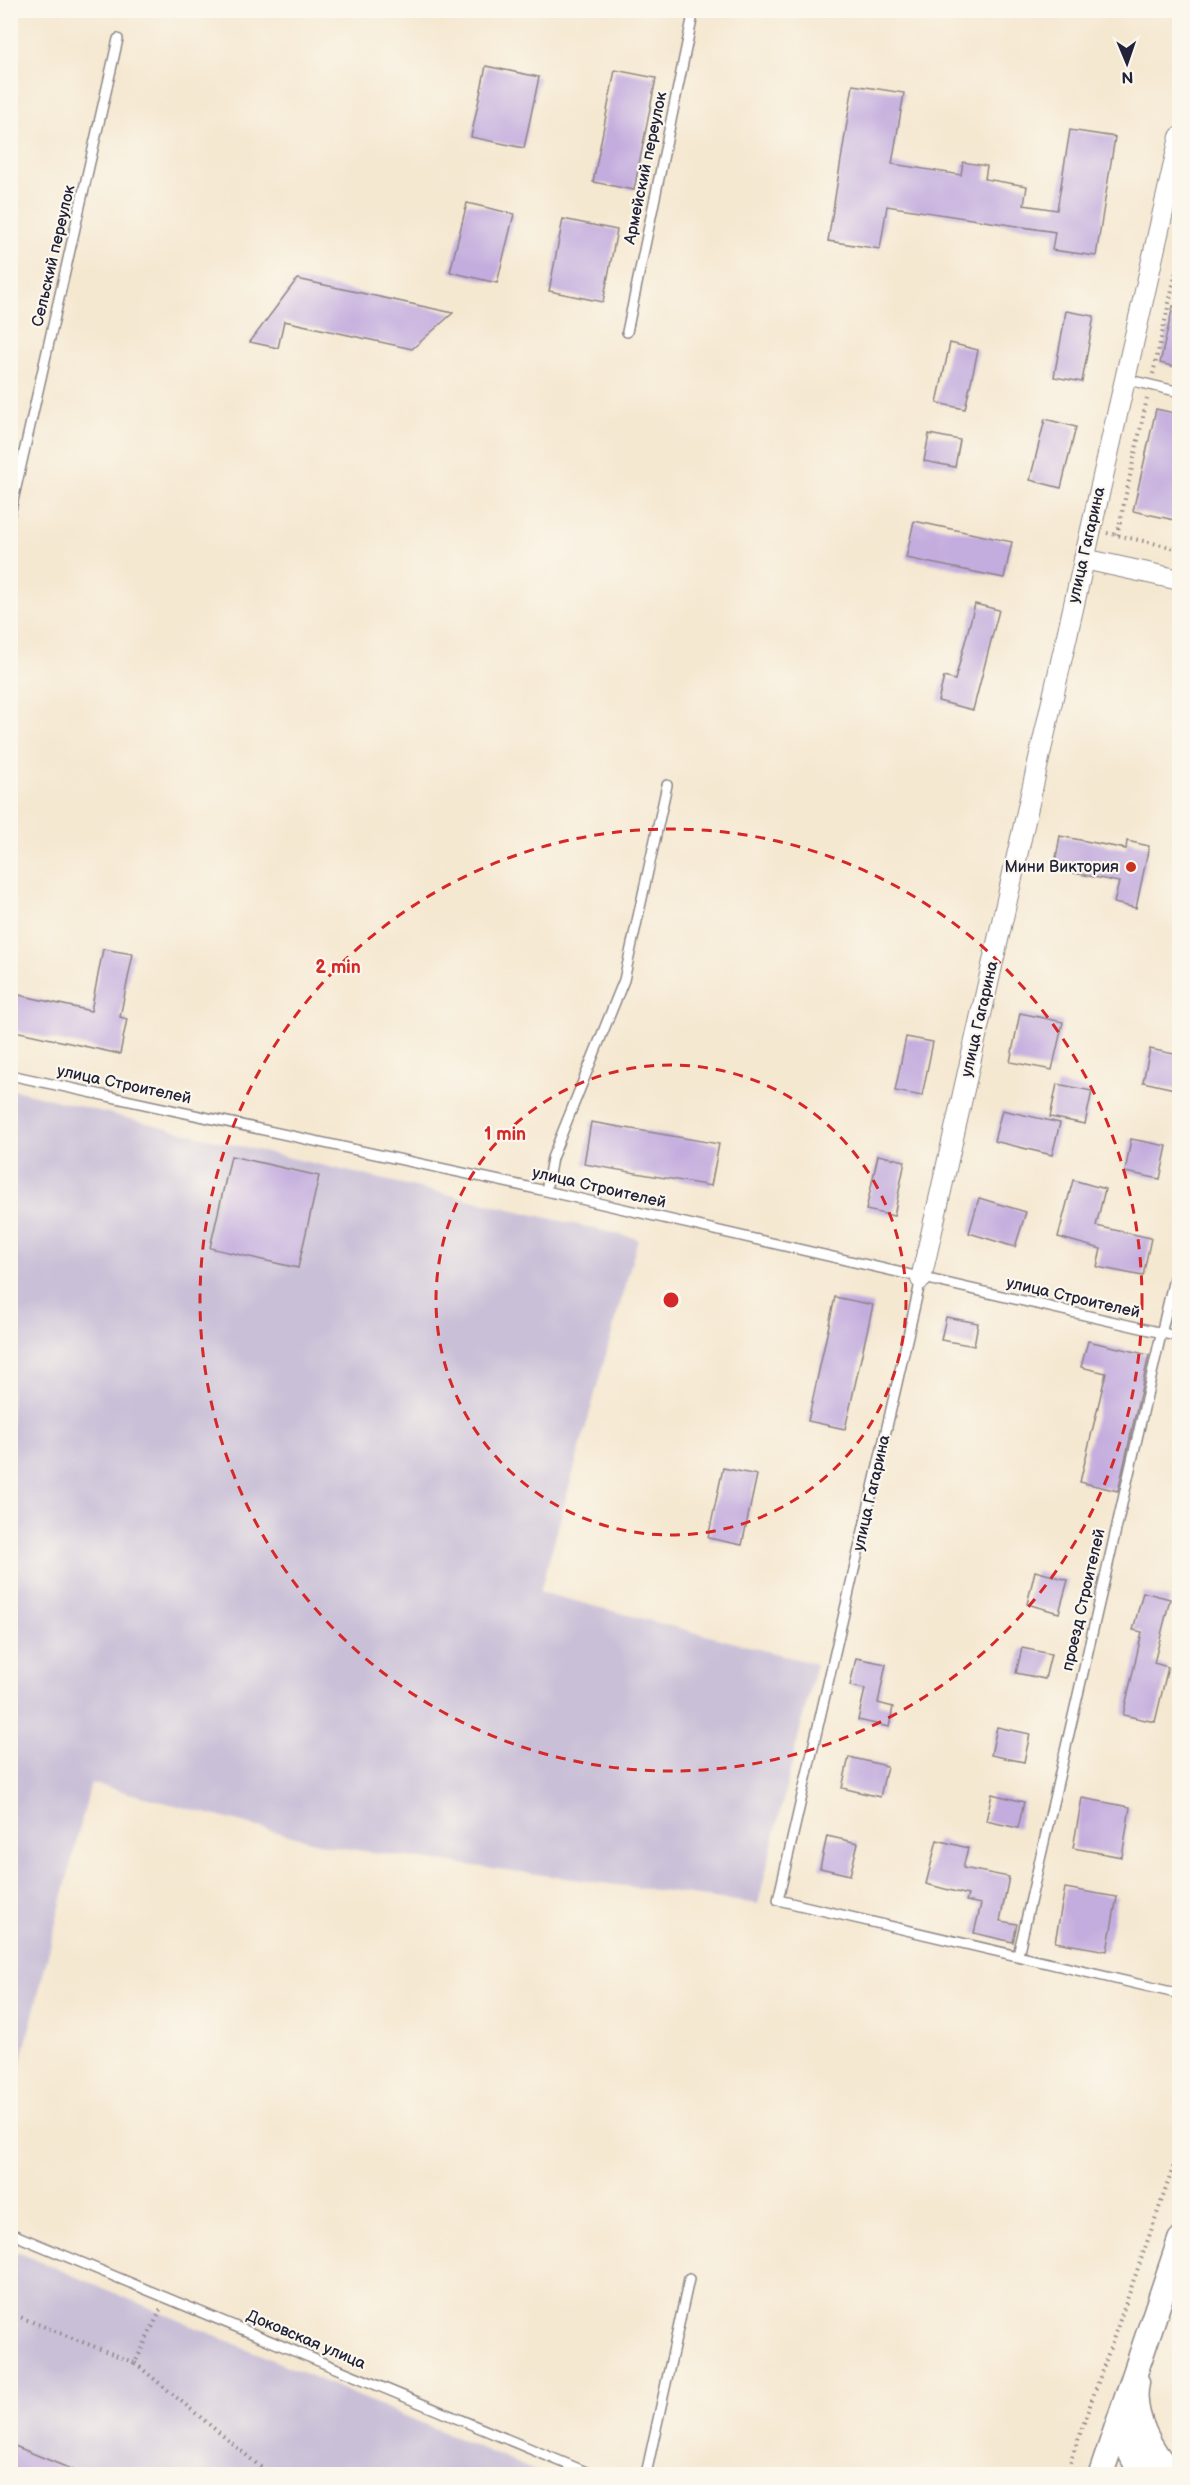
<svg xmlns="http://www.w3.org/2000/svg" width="1190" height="2485" font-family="'Balsamiq Sans',sans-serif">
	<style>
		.industrial { fill: #c9bfd7 }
		.building { fill: #c3acde }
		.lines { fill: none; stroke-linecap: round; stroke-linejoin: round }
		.service-casing { stroke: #8c8586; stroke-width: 12 }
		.minor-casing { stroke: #8c8586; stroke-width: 22 }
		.tertiary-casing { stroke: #8c8586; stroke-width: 27 }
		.path { stroke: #8c8586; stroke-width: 4; stroke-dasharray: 1.5 4.5; stroke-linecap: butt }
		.service { stroke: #fff; stroke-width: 9 }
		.minor { stroke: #fff; stroke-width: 20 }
		.tertiary { stroke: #fff; stroke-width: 24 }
		.ring { fill: none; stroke: #d62828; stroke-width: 3; stroke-dasharray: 10 8 }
		.poi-dot { fill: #c8321e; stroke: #fbf7ec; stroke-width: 2 }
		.labels { text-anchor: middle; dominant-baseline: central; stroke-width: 4.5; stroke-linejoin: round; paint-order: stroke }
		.street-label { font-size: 16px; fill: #22223b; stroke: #fbf7ec }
		.poi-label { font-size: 16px; fill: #22223b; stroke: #fbf7ec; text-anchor: end }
		.centre { fill: #d62828; stroke: #fbf7ec; stroke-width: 3 }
		.ring-label { font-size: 18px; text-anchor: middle; font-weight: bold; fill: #d62828; stroke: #fbf7ec; stroke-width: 4.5; stroke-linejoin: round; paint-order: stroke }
	</style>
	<rect width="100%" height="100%" fill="#fbf7ec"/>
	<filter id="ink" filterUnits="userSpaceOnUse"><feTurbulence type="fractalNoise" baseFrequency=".0167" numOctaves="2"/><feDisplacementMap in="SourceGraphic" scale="12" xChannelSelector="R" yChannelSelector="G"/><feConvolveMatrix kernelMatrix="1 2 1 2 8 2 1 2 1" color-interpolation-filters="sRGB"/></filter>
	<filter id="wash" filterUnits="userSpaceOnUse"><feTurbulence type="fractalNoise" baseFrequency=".008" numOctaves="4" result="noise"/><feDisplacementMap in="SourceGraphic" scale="24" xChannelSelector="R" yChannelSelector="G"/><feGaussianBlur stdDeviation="1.35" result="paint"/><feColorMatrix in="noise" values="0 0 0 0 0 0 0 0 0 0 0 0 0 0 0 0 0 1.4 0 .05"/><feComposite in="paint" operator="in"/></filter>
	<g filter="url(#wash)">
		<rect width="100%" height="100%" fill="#f5e8d1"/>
		<!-- industrial -->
		<path class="industrial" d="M 11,1089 L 235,1145 L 638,1239 L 540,1592 L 816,1664 L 758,1904 L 334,1847 L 91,1783 L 11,2103 Z
			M 10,2249 L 174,2318 L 542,2474 L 11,2474 Z"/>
		<g id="blocks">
			<!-- building -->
			<path class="building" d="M 486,66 L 539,77 L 524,148 L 471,137 Z
				M 615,70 L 656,78 L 634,190 L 593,182 Z
				M 853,85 L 904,93 L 892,164 L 961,175 L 963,162 L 987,166 L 985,179 L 1027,186 L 1024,205 L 1057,210 L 1070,130 L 1115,137 L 1096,256 L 1052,250 L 1055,232 L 887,206 L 880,249 L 828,241 Z
				M 467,203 L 514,214 L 497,283 L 450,272 Z
				M 563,219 L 617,230 L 603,302 L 549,291 Z
				M 297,279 L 453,313 L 412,349 L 284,321 L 278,348 L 250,342 Z
				M 1173,306 L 1179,307 L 1179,368 L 1160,363 Z
				M 1066,311 L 1094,316 L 1082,382 L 1054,377 Z
				M 950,343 L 978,350 L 965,409 L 937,403 Z
				M 1156,409 L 1179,414 L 1179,521 L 1133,511 Z
				M 1045,419 L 1076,427 L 1061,488 L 1030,480 Z
				M 929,434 L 960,440 L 955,467 L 924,461 Z
				M 914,521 L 1012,542 L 1004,578 L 906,558 Z
				M 975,604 L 999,610 L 973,710 L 938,701 L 944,677 L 955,680 Z
				M 1060,836 L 1126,849 L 1127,841 L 1149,846 L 1136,908 L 1114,903 L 1119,882 L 1054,869 Z
				M 103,949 L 133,954 L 120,1017 L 127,1019 L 120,1054 L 10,1030 L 10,993 L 91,1011 Z
				M 1020,1013 L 1063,1022 L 1052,1070 L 1010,1062 Z
				M 906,1037 L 933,1042 L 922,1096 L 895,1091 Z
				M 1150,1049 L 1179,1055 L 1179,1090 L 1143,1082 Z
				M 1057,1084 L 1092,1091 L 1085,1124 L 1050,1117 Z
				M 1002,1110 L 1060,1123 L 1052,1155 L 994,1141 Z
				M 591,1122 L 719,1144 L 711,1186 L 584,1164 Z
				M 1131,1139 L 1167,1146 L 1160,1179 L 1125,1172 Z
				M 878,1155 L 905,1161 L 894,1216 L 866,1210 Z
				M 231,1156 L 319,1176 L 298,1268 L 210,1248 Z
				M 1073,1180 L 1105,1189 L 1096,1226 L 1151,1238 L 1143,1276 L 1097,1267 L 1101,1249 L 1058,1237 Z
				M 979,1198 L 1026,1212 L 1015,1247 L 969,1233 Z
				M 835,1297 L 873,1305 L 845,1429 L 808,1421 Z
				M 946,1317 L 978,1323 L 974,1346 L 941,1340 Z
				M 1088,1341 L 1149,1355 L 1118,1491 L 1080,1482 L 1106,1373 L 1081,1367 Z
				M 723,1468 L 757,1475 L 742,1545 L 708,1538 Z
				M 1035,1571 L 1068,1580 L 1059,1613 L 1027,1604 Z
				M 1143,1592 L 1170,1599 L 1154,1663 L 1168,1667 L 1155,1722 L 1123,1715 L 1142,1632 L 1133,1630 Z
				M 1022,1648 L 1051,1654 L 1045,1679 L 1016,1673 Z
				M 856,1658 L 886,1664 L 878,1703 L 893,1707 L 889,1727 L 858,1720 L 865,1689 L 850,1686 Z
				M 997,1727 L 1030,1734 L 1024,1762 L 991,1755 Z
				M 849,1757 L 887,1766 L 880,1797 L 842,1788 Z
				M 992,1794 L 1024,1802 L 1018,1828 L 986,1821 Z
				M 1082,1798 L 1130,1807 L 1122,1857 L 1073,1848 Z
				M 827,1836 L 858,1843 L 850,1875 L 820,1868 Z
				M 937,1840 L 968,1848 L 963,1868 L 1009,1877 L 1000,1921 L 1017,1924 L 1013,1942 L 974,1933 L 981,1904 L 966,1901 L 968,1895 L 926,1884 Z
				M 1065,1888 L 1117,1897 L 1107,1951 L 1055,1942 Z
				M 10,2444 L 83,2474 L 83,2475 L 17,2475 L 10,2472 Z"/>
		</g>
	</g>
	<g filter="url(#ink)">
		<use href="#blocks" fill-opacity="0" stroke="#8c8586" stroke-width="1.5"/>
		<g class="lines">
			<defs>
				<path id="service" d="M 627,332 L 694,10
					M 1125,379 L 1180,392
					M 10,514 L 118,39
					M 10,1075 L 546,1191 L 1180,1337
					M 546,1191 L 552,1158 L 624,980 L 667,785
					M 921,1279 L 778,1900 L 1180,1994
					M 1018,1955 L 1180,1252
					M 10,2233 L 591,2474
					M 646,2474 L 689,2279"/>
				<path id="minor" d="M 1084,559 L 1180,580
					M 921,1279 L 1180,137"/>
				<path id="tertiary" d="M 1137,2382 C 1130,2415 1151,2452 1172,2474
					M 1125,2415 C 1125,2438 1128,2458 1145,2474
					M 1101,2474 L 1180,2240"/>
			</defs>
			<!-- service casing -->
			<use href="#service" class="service-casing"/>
			<!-- minor casing -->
			<use href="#minor" class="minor-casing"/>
			<!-- tertiary casing -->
			<use href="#tertiary" class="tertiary-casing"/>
			<!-- path -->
			<path class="path" d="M 1153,374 L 1180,254
				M 1107,533 L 1180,549
				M 1117,535 L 1147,399
				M 10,2313 L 135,2363 L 161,2309
				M 135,2363 L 269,2474
				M 1066,2474 L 1180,2148"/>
			<!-- service -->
			<use href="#service" class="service"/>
			<!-- minor -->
			<use href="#minor" class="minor"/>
			<!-- tertiary -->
			<use href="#tertiary" class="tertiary"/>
		</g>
	</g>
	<!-- distance rings -->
	<g class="ring">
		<circle cx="671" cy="1300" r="235"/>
		<circle cx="671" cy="1300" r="471"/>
	</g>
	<!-- markers -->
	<circle class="poi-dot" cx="1131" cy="867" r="6"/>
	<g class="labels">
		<!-- street labels -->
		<g class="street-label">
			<text transform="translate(646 168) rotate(-78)">Армейский переулок</text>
			<text transform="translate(54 256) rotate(-77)">Сельский переулок</text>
			<text transform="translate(1087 545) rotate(-77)">улица Гагарина</text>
			<text transform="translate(980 1019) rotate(-77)">улица Гагарина</text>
			<text transform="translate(124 1085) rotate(12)">улица Строителей</text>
			<text transform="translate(599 1188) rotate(13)">улица Строителей</text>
			<text transform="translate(1073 1298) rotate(13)">улица Строителей</text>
			<text transform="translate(872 1493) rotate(-77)">улица Гагарина</text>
			<text transform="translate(1084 1600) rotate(-77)">проезд Строителей</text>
			<text transform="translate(306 2340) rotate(23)">Доковская улица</text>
		</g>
		<!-- poi labels -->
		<g class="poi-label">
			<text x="1119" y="867">Мини Виктория</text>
		</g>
	</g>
	<circle cx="671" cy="1300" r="9" class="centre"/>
	<g class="ring-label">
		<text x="338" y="973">2 min</text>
		<text x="505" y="1140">1 min</text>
	</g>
	<!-- margin -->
	<rect width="1190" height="2485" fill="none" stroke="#fbf7ec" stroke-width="36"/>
	<!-- north arrow -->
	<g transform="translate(1127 63) rotate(178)" stroke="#fbf7ec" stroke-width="4.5" paint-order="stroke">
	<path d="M0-4.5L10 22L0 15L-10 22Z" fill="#22223b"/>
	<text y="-9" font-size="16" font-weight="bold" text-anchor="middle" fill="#22223b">N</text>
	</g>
</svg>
